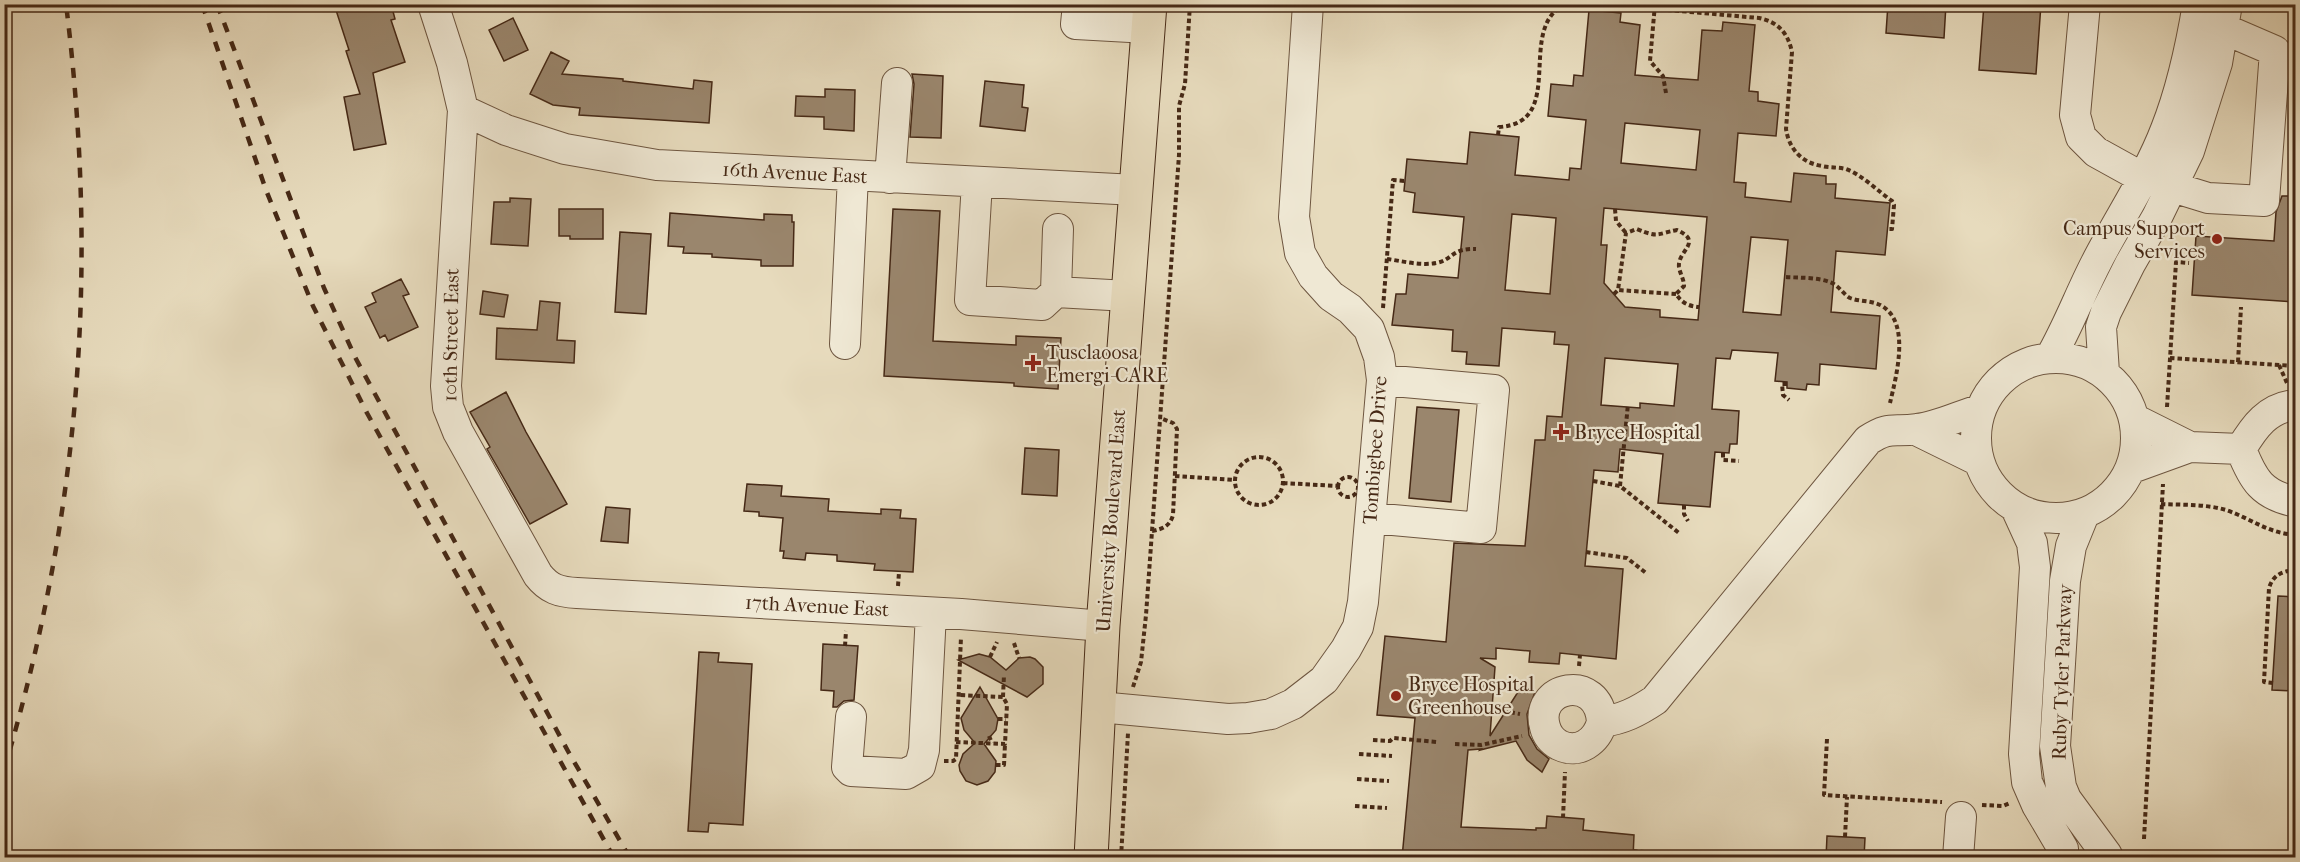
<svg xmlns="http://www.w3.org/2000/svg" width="2300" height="862" font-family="'IM FELL French Canon',serif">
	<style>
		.building { fill: #9a866d; stroke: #462916; stroke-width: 1.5; fill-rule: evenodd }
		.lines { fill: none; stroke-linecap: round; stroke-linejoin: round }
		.minor-casing { stroke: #6e5640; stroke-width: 32 }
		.major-casing { stroke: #462916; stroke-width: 35 }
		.path { stroke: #462916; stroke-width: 4; stroke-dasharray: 4.5 3; stroke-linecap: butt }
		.minor { stroke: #efe8d4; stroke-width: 30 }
		.major { stroke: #e7dbbd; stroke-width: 33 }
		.rail { stroke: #462916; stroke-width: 4.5; stroke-dasharray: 10 10; stroke-linecap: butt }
		.poi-dot { fill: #8f2418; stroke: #efe8d4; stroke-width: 2 }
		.labels { text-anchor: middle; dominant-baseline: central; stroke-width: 4.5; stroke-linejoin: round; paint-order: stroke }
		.street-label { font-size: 20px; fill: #462916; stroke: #efe8d4 }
		.poi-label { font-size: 20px; fill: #462916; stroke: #efe8d4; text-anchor: start }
	</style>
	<rect width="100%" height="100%" fill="#e7dbbd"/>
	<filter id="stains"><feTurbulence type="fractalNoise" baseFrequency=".00333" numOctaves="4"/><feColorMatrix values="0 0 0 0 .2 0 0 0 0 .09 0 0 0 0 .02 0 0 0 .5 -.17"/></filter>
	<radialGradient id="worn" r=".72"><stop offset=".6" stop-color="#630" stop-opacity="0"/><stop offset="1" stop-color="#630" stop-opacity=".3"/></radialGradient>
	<!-- building -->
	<path class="building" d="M 334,4 L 391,4 L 395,19 L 391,20 L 405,62 L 373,73 L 386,144 L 354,150 L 344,97 L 360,94 L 346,51 L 349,50 Z
		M 1888,4 L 1946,4 L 1944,38 L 1886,33 Z
		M 1984,4 L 2041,4 L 2036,74 L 1979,70 Z
		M 1589,10 L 1621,13 L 1620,22 L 1640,25 L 1635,75 L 1670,78 L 1698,80 L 1702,30 L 1722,31 L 1723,22 L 1755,25 L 1749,91 L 1758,92 L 1758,101 L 1779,104 L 1776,136 L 1738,133 L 1734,182 L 1746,183 L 1745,197 L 1791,202 L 1794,173 L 1826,176 L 1826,184 L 1836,184 L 1835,198 L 1890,203 L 1885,255 L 1836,251 L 1834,277 L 1831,312 L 1880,316 L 1876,369 L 1820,364 L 1819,385 L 1807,384 L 1806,390 L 1787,388 L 1787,382 L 1775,381 L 1778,353 L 1732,350 L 1730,359 L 1716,358 L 1712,409 L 1739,411 L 1737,444 L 1730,444 L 1729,453 L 1715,452 L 1710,507 L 1658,503 L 1663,454 L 1620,449 L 1618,472 L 1594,470 L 1585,566 L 1623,569 L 1616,659 L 1560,653 L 1559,664 L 1529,662 L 1530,651 L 1496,648 L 1496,659 L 1480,658 L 1495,667 L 1490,736 L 1523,684 L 1535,692 L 1527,714 L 1529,735 L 1537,749 L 1549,759 L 1542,772 L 1527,760 L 1516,741 L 1480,750 L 1481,749 L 1468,750 L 1461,827 L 1536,830 L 1536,828 L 1546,828 L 1547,816 L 1584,819 L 1583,830 L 1634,835 L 1633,858 L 1402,858 L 1415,718 L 1377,715 L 1385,636 L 1446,642 L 1454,543 L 1525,546 L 1535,440 L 1545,440 L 1547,416 L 1562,417 L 1569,345 L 1554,344 L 1555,332 L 1502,328 L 1499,366 L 1466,364 L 1467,352 L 1452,351 L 1453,330 L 1392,325 L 1396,294 L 1406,294 L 1408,274 L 1458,278 L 1464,217 L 1413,212 L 1415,193 L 1404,191 L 1407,159 L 1467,164 L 1470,132 L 1519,137 L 1515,175 L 1569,180 L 1570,168 L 1581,169 L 1586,120 L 1548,116 L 1551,84 L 1573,86 L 1574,75 L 1583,76 ZM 1625,123 L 1700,130 L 1696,170 L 1621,163 ZM 1604,208 L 1707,217 L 1698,320 L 1660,317 L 1660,310 L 1625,307 L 1604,283 L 1607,245 L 1601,245 ZM 1512,214 L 1556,218 L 1550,294 L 1505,290 ZM 1751,237 L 1788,240 L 1781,315 L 1743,312 ZM 1605,358 L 1678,364 L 1674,406 L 1640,403 L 1640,408 L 1601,405 Z
		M 513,18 L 528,50 L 504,61 L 489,30 Z
		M 551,52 L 569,61 L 562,74 L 623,79 L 623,81 L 693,89 L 694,80 L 712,82 L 709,123 L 579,115 L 580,108 L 553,105 L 530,94 Z
		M 912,74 L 943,76 L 941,138 L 910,137 L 914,84 Z
		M 985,81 L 1024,85 L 1022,107 L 1028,108 L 1025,131 L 980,126 Z
		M 825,89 L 855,90 L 854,131 L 824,129 L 824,117 L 795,116 L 796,96 L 825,97 Z
		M 2282,196 L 2295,196 L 2295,302 L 2192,295 L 2196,236 L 2274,241 L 2276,212 Z
		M 510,198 L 531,199 L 528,246 L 491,244 L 494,202 L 510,202 Z
		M 559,209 L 603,209 L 603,239 L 570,239 L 570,236 L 559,236 Z
		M 893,209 L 940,211 L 933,341 L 1016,345 L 1016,336 L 1061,338 L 1058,389 L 1014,386 L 1014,383 L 884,376 Z
		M 670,213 L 764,220 L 764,214 L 792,215 L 792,222 L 794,222 L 793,266 L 761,266 L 761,260 L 712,257 L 712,254 L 683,253 L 684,247 L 668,246 Z
		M 620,232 L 651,234 L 646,314 L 615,312 Z
		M 401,279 L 409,294 L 403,296 L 418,327 L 388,341 L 385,335 L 380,338 L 365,307 L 376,302 L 372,293 Z
		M 483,291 L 508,295 L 504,317 L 480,314 Z
		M 540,301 L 560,303 L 557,340 L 575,341 L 574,363 L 496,359 L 497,328 L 537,330 Z
		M 506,392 L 526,432 L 567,504 L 530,524 L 487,449 L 490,447 L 470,412 Z
		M 1417,407 L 1459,410 L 1451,502 L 1409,498 Z
		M 1025,448 L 1059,450 L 1057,496 L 1022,494 Z
		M 747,484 L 782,486 L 781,496 L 829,499 L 828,511 L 881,514 L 881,509 L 901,510 L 900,518 L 916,519 L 913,572 L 874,570 L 875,564 L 837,561 L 837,555 L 806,553 L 805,560 L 783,558 L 784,551 L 780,551 L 783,518 L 759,516 L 759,512 L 744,511 Z
		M 606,507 L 630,509 L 628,543 L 601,541 Z
		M 2278,596 L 2295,597 L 2295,691 L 2272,690 Z
		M 823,644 L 858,646 L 854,700 L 844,701 L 837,707 L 833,707 L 834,691 L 821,690 Z
		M 699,652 L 719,653 L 718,662 L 752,664 L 743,825 L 709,823 L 708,832 L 688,831 Z
		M 979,654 L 990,657 L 1006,670 L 1019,658 L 1030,657 L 1035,659 L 1043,667 L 1043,684 L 1027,697 L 958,660 Z
		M 980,687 L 998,719 L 996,730 L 984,744 L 996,761 L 995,772 L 988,781 L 977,785 L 966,781 L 960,771 L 959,765 L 963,754 L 975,743 L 964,730 L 961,718 Z
		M 1827,836 L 1865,838 L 1864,858 L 1826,858 Z"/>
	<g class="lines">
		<defs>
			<path id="minor" d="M 433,4 L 452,63 L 463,110 L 446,386 L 448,407 L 458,432 L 538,575 C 549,589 559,592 577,593 L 961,614 L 1103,626
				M 1078,4 L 1076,24 L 1148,28
				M 2085,4 L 2075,115 L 2081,137 L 2096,152 L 2143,178 L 2208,198 L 2264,201 L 2275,51 L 2224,29
				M 463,110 L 506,130 L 565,149 L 657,165 L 1136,190
				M 890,178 L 897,83
				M 977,182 L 970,300 L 1042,305 L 1056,292 L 1128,296
				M 1056,292 L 1058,229
				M 845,344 L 853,176
				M1976 438a80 80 0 1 1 160 0a80 80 0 1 1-160 0Z
				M 2050,358 C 2068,327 2080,294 2096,263 C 2119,218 2148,176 2166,129 C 2182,89 2191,46 2198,4
				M 2104,373 L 2101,327 L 2106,312 L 2130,264 L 2157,217 L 2189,151 L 2217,63 L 2227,4
				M 2296,405 C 2268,407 2254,427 2241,449 C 2253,480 2262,495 2296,502
				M 2134,419 L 2190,447
				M 1916,430 L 1977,460
				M 2132,468 L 2190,447 L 2241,449
				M 2016,508 L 2032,543 L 2035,567 L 2024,754 L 2027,782 L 2037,805 L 2063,849
				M 2084,514 L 2071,546 L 2065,581 L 2055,746 L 2061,787 L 2066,799 L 2107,855
				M 1371,518 L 1481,528 L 1494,390 L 1382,380
				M 1099,707 L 1228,719 L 1248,718 L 1271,714 L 1293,704 L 1324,680 L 1346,649 L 1358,627 L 1363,602 L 1382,380 L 1379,357 L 1369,329 L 1350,309 L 1331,296 L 1313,276 L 1300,253 L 1294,217 L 1308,4
				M 851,717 L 847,767 L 851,771 L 906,774 L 920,766 L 924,750 L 931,613
				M 1602,722 C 1597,741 1579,755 1559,745 C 1552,741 1547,735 1545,727 C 1533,686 1599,672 1602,722 C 1623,719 1637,712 1655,700 L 1868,440 C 1891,425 1893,433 1917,429 C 1937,427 1959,416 1979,410
				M 1958,858 L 1961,817"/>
			<path id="major" d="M 1091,858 L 1103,626 L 1150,4"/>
		</defs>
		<!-- minor casing -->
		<use href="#minor" class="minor-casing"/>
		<!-- major casing -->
		<use href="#major" class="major-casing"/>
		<!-- path -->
		<path class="path" d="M 1600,4 L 1759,18 C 1778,22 1788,33 1792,52 L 1786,129 C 1789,149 1802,163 1822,166 C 1830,168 1838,167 1846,169 C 1862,175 1878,191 1892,201 L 1894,205 L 1892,229 L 1888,229
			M 1655,4 L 1650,61 L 1663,76 L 1666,93
			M 1498,135 L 1499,127 C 1569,123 1514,27 1566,4
			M 1615,209 L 1616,221 L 1626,233
			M 1387,259 C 1402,261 1421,266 1436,263 C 1453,260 1451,248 1476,249
			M 1786,277 C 1800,278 1819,277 1832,283 C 1840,287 1843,294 1850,298 C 1860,302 1872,300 1882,306 C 1911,323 1896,377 1890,403
			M 1614,294 L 1618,290
			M 1676,294 L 1618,290 L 1626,233 L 1637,229 C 1659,238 1656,234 1677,230 C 1704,242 1677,251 1679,267 C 1680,274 1684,279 1684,286 L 1676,294 C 1682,303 1688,306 1699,307
			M 1383,308 L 1393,180 L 1405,181
			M 2170,358 L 2296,366
			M 2238,362 L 2241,307
			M 2279,365 L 2287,383
			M 1787,384 L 1782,384 L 1783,395 L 1789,400
			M 2167,407 L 2176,262 L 2189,263
			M 1723,453 L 1723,460 L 1739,461
			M1235 481a24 24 0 1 1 48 0a24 24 0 1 1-48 0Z
			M 1175,476 L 1234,480
			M1338 487a10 10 0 1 1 20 0a10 10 0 1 1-20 0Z
			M 1593,481 L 1620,486 L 1679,533
			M 1283,483 L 1338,486
			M 1620,486 L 1628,404
			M 2161,504 C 2182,505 2206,504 2226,510 C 2252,519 2267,533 2296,535
			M 1684,505 L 1684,514 L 1688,521
			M 1152,531 C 1163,529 1170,526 1173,515 L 1177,429 L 1173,423 L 1160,418
			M 1586,552 L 1627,558 L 1646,573
			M 898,586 L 899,572
			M 1014,643 L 1019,658
			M 845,646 L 846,631
			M 990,657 L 997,642
			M 1579,666 L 1580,655
			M 2273,683 L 2264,682 L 2269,588 C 2273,575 2282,571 2296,570
			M 1133,687 L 1141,662 L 1146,615 L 1179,155 L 1179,106 L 1185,84 L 1190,4
			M 1003,697 L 1004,675
			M 1503,711 L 1520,714
			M 998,719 L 1006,719
			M 989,736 L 992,743
			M 1827,739 L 1824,795 L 1942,802
			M 1373,740 L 1390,741 L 1393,738 L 1437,742
			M 956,742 L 1005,744 L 1007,704 L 1003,697 L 958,695
			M 1455,744 L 1481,745 L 1522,736
			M 1359,754 L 1392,756
			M 944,761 L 953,761 L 956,759 L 961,637
			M 996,765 L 1004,765 L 1005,744
			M 1357,779 L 1389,781
			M 1982,805 L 2003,806 L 2010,803
			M 1355,806 L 1387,808
			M 1563,818 L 1565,772
			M 1845,837 L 1847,797
			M 2144,839 L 2163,484
			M 1633,851 L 1644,852 L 1643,858
			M 1121,858 L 1128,733"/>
		<!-- minor -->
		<use href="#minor" class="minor"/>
		<!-- major -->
		<use href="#major" class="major"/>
		<!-- rail -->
		<path class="rail" d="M 202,4 L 266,190 L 313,306 L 367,413 L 614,858
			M 217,4 L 324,288 L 355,357 L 569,753 L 630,858
			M 4,770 C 80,514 99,269 66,4"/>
	</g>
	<!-- markers -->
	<g class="poi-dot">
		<circle cx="2217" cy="239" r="6"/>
		<path d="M1030 354h6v6h6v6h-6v6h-6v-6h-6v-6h6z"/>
		<path d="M1558 423h6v6h6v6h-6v6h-6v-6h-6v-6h6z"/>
		<circle cx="1396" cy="696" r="6"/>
	</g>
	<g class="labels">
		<!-- street labels -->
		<g class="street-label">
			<text transform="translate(795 173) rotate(3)">16th Avenue East</text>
			<text transform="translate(451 335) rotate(-89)">10th Street East</text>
			<text transform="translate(1375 450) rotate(-86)">Tombigbee Drive</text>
			<text transform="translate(1111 521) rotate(-86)">University Boulevard East</text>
			<text transform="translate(817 606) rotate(3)">17th Avenue East</text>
			<text transform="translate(2062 672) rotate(-88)">Ruby Tyler Parkway</text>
		</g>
		<!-- poi labels -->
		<g class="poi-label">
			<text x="2205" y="228" text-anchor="end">Campus Support<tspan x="2205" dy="23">Services</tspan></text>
			<text x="1046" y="352">Tusclaoosa<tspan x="1046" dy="23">Emergi-CARE</tspan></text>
			<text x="1574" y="432">Bryce Hospital</text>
			<text x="1408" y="684">Bryce Hospital<tspan x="1408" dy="23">Greenhouse</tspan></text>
		</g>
	</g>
	<!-- margin -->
	<rect width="2300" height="862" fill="none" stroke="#e7dbbd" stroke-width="24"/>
	<rect x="6" y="6" width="2288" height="850" fill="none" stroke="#462916" stroke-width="3"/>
	<rect x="12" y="12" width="2276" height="838" fill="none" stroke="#462916" stroke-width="1.5"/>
	<rect width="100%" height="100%" filter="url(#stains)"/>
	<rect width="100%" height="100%" fill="url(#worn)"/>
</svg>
